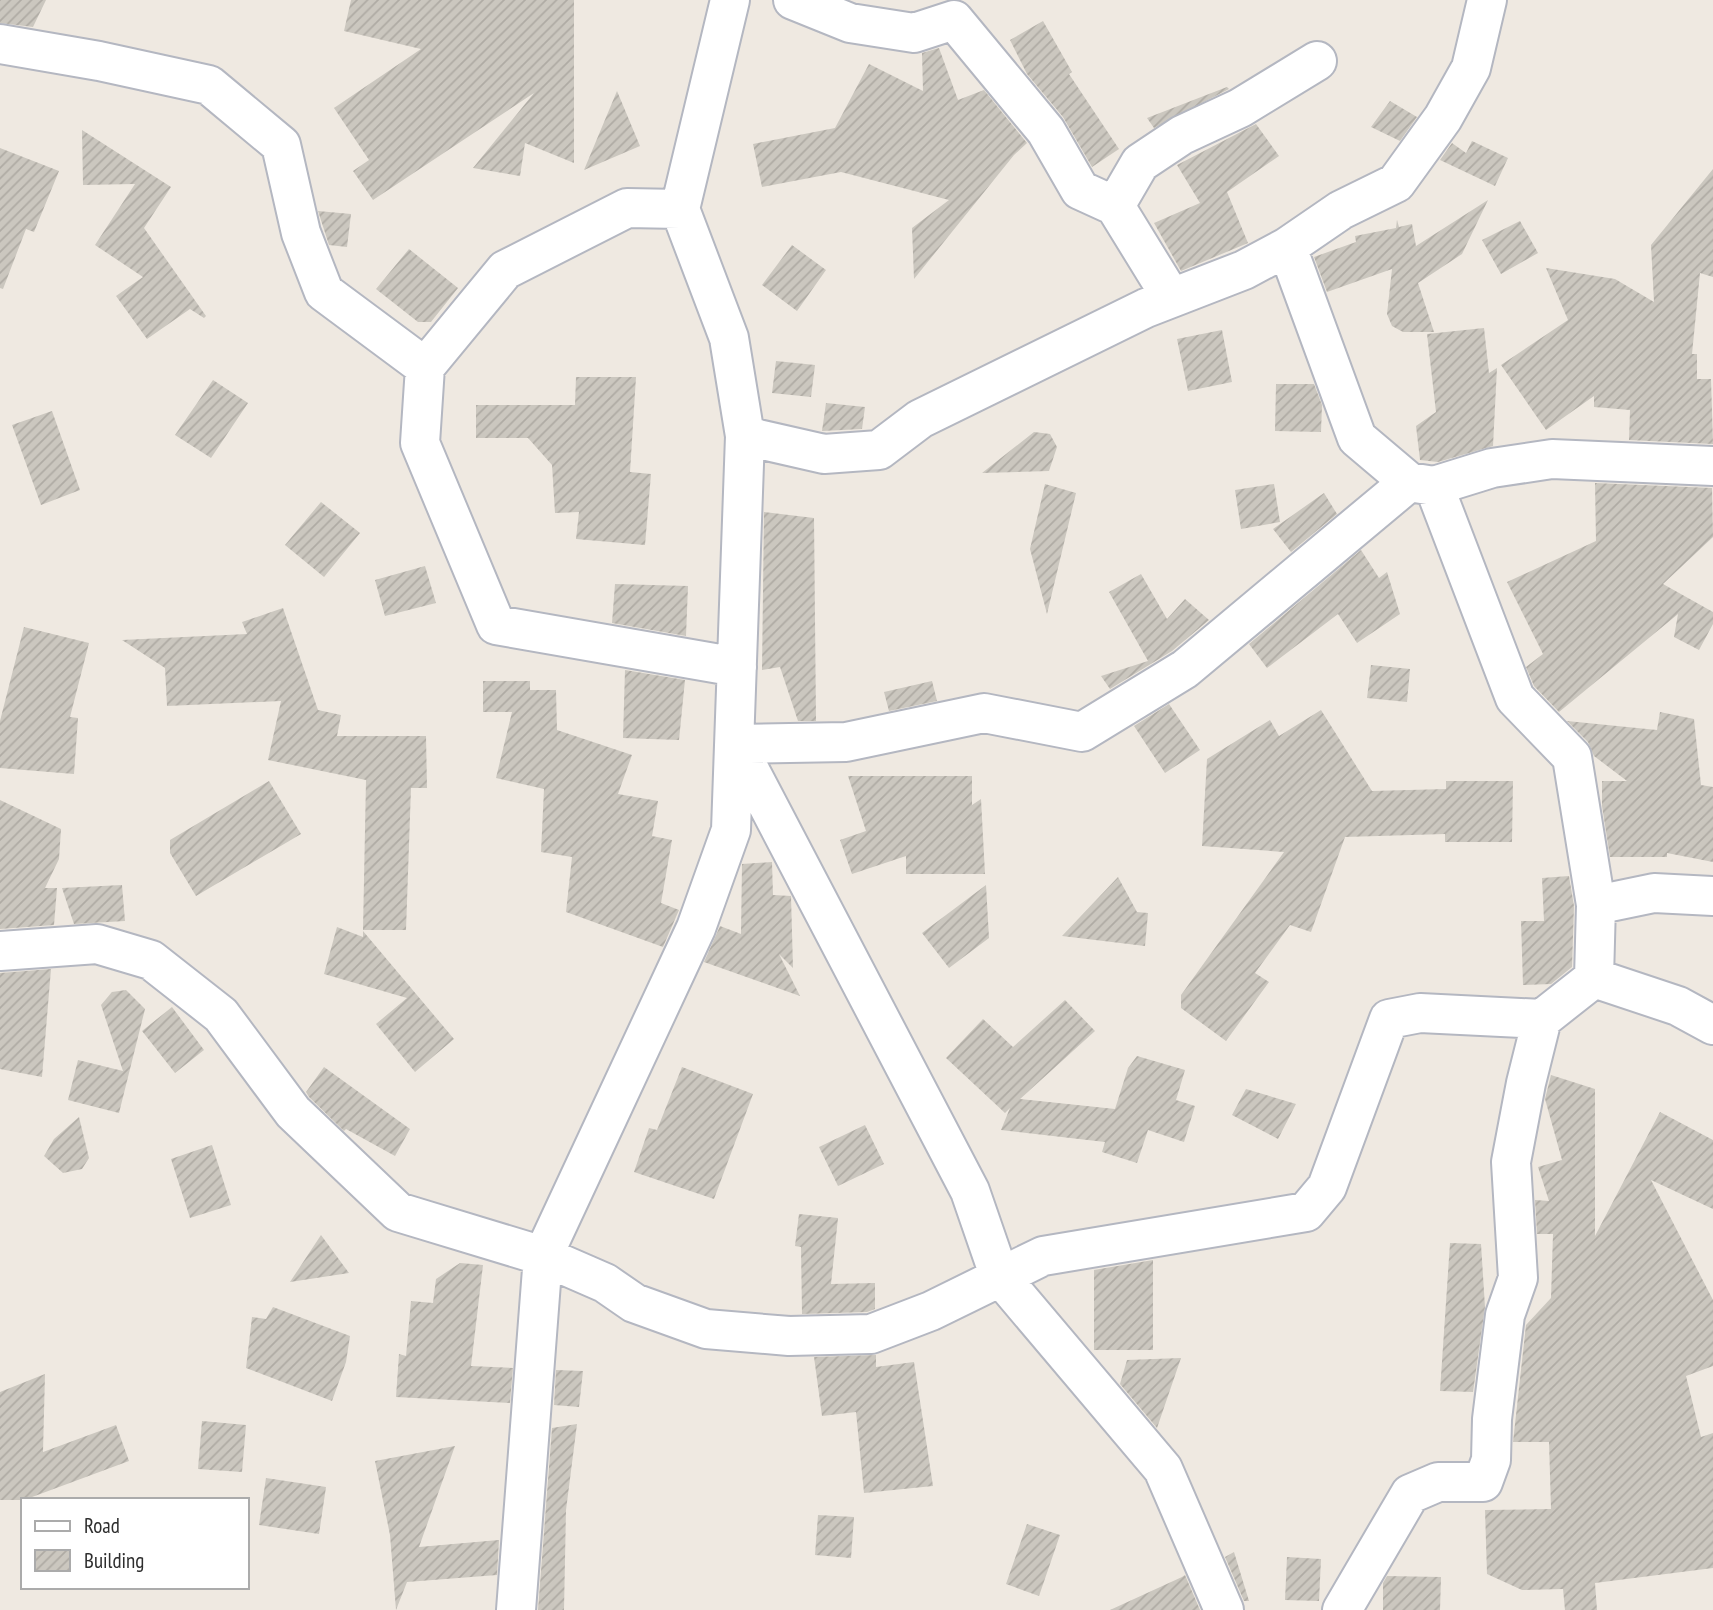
<svg xmlns="http://www.w3.org/2000/svg" width="1713" height="1610" font-family="'PT Sans Narrow',sans-serif">
	<style>
		.building { fill: url(#building-hatch) }
		.lines { fill: none; stroke-linecap: round; stroke-linejoin: round }
		.minor-casing { stroke: #b4b7c1; stroke-width: 42 }
		.minor { stroke: #fff; stroke-width: 38 }
	</style>
	<defs>
		<pattern id="building-hatch" width="6" height="6" patternUnits="userSpaceOnUse" patternTransform="scale(1.75)"><rect width="6" height="6" fill="#cbc7bf"/><path d="M-1 1l2-2M0 6l6-6M5 7l2-2" fill="none" stroke="#afaba4"/></pattern>
	</defs>
	<rect width="100%" height="100%" fill="#efe9e1"/>
	<!-- building -->
	<path class="building" d="M 0,0 L 46,0 L 33,27 L 0,23 Z
		M 351,0 L 574,0 L 574,163 L 525,143 L 520,176 L 473,168 L 534,93 L 373,200 L 353,171 L 369,160 L 334,108 L 421,49 L 344,31 Z
		M 1043,21 L 1072,72 L 1069,74 L 1119,149 L 1092,167 L 1063,117 L 1027,74 L 1010,40 Z
		M 939,48 L 958,100 L 984,90 L 1027,143 L 1014,155 L 914,279 L 912,228 L 949,200 L 841,172 L 762,187 L 753,144 L 835,128 L 869,64 L 923,91 L 922,53 Z
		M 1227,87 L 1229,89 L 1154,128 L 1147,118 Z
		M 617,91 L 640,146 L 584,170 Z
		M 1390,101 L 1417,117 L 1400,141 L 1371,127 Z
		M 1256,124 L 1279,156 L 1227,192 L 1248,243 L 1181,271 L 1154,223 L 1200,203 L 1177,165 Z
		M 82,130 L 171,187 L 144,228 L 206,316 L 204,318 L 190,309 L 147,339 L 116,296 L 143,277 L 95,245 L 135,184 L 83,185 Z
		M 1472,141 L 1508,158 L 1495,186 L 1440,160 L 1452,143 L 1466,153 Z
		M 0,148 L 59,171 L 34,232 L 26,229 L 3,289 L 0,288 Z
		M 1713,169 L 1713,277 L 1700,273 L 1692,354 L 1697,354 L 1697,379 L 1711,379 L 1713,444 L 1629,440 L 1630,410 L 1594,407 L 1594,396 L 1546,430 L 1501,365 L 1568,320 L 1546,268 L 1615,279 L 1654,302 L 1651,245 Z
		M 1488,200 L 1462,254 L 1418,283 L 1434,332 L 1403,332 L 1392,326 L 1387,314 L 1392,269 L 1327,292 L 1314,257 L 1356,242 L 1355,236 L 1396,228 L 1397,220 L 1399,227 L 1412,224 L 1416,246 Z
		M 318,211 L 351,214 L 347,247 L 329,245 Z
		M 1520,221 L 1538,253 L 1501,274 L 1482,240 Z
		M 792,245 L 826,270 L 797,311 L 762,285 Z
		M 409,249 L 458,288 L 431,322 L 418,322 L 376,289 Z
		M 1484,328 L 1489,373 L 1497,368 L 1493,446 L 1438,462 L 1420,460 L 1416,426 L 1436,412 L 1427,334 Z
		M 1222,330 L 1232,382 L 1188,391 L 1177,339 Z
		M 776,361 L 815,365 L 811,397 L 772,393 Z
		M 576,377 L 636,377 L 630,472 L 651,474 L 645,545 L 576,539 L 579,512 L 555,513 L 552,465 L 528,438 L 476,438 L 476,405 L 575,405 Z
		M 213,380 L 248,403 L 211,458 L 175,435 Z
		M 1276,384 L 1314,384 L 1322,405 L 1321,432 L 1275,431 Z
		M 826,403 L 865,407 L 862,429 L 822,431 Z
		M 52,411 L 80,490 L 41,505 L 12,425 Z
		M 1034,432 L 1050,434 L 1057,447 L 1049,471 L 982,473 Z
		M 1595,483 L 1712,488 L 1713,537 L 1663,584 L 1713,612 L 1713,624 L 1699,650 L 1674,637 L 1678,614 L 1559,712 L 1534,686 L 1526,667 L 1543,654 L 1507,582 L 1596,541 Z
		M 1045,484 L 1076,493 L 1047,614 L 1030,549 Z
		M 1274,484 L 1280,522 L 1241,529 L 1235,490 Z
		M 1324,493 L 1337,514 L 1291,552 L 1273,529 Z
		M 321,502 L 360,533 L 324,577 L 285,545 Z
		M 764,512 L 814,518 L 816,721 L 798,721 L 780,667 L 762,670 Z
		M 1361,550 L 1379,578 L 1387,572 L 1400,614 L 1357,643 L 1338,614 L 1267,668 L 1249,644 Z
		M 425,566 L 436,603 L 385,616 L 375,580 Z
		M 1141,574 L 1167,619 L 1185,599 L 1209,620 L 1172,651 L 1110,689 L 1101,676 L 1148,661 L 1109,592 Z
		M 615,584 L 688,586 L 686,636 L 612,623 Z
		M 283,608 L 318,710 L 341,715 L 337,736 L 426,736 L 427,788 L 411,788 L 406,930 L 363,930 L 366,780 L 268,760 L 281,701 L 167,706 L 165,668 L 122,640 L 247,634 L 242,622 Z
		M 24,627 L 89,643 L 70,717 L 78,718 L 74,774 L 0,768 L 0,721 Z
		M 1371,665 L 1410,669 L 1407,702 L 1367,698 Z
		M 625,670 L 685,680 L 679,740 L 623,738 Z
		M 483,681 L 530,681 L 530,690 L 556,690 L 557,730 L 632,755 L 618,794 L 658,801 L 652,836 L 672,840 L 661,903 L 679,910 L 663,947 L 566,912 L 572,857 L 541,852 L 544,789 L 496,778 L 512,712 L 483,712 Z
		M 932,681 L 937,701 L 889,711 L 884,692 Z
		M 1169,704 L 1200,750 L 1165,773 L 1134,726 Z
		M 1321,710 L 1372,791 L 1446,789 L 1446,781 L 1513,781 L 1512,842 L 1445,842 L 1445,834 L 1345,837 L 1311,932 L 1290,925 L 1255,973 L 1269,982 L 1226,1041 L 1181,1008 L 1181,995 L 1284,852 L 1202,846 L 1207,759 L 1270,720 L 1279,736 Z
		M 1660,712 L 1694,719 L 1701,785 L 1713,787 L 1713,862 L 1667,853 L 1667,857 L 1610,857 L 1602,806 L 1602,781 L 1627,781 L 1594,756 L 1588,742 L 1567,721 L 1657,730 Z
		M 848,776 L 972,776 L 972,805 L 981,799 L 985,874 L 906,874 L 906,856 L 852,874 L 840,840 L 866,831 Z
		M 269,781 L 301,834 L 196,896 L 170,853 L 170,840 Z
		M 0,800 L 61,829 L 59,859 L 45,888 L 57,888 L 54,925 L 0,929 Z
		M 772,862 L 773,895 L 791,896 L 793,968 L 779,954 L 800,996 L 704,962 L 720,926 L 741,934 L 742,864 Z
		M 1569,876 L 1574,906 L 1572,967 L 1551,984 L 1523,985 L 1521,921 L 1544,921 L 1542,878 Z
		M 1118,877 L 1137,912 L 1148,913 L 1145,946 L 1062,936 Z
		M 122,885 L 125,921 L 74,924 L 62,888 Z
		M 986,885 L 989,938 L 949,968 L 922,933 Z
		M 337,927 L 363,937 L 363,931 L 454,1039 L 415,1072 L 376,1024 L 407,998 L 324,974 Z
		M 51,969 L 42,1077 L 0,1069 L 0,973 Z
		M 126,990 L 145,1009 L 119,1113 L 68,1100 L 78,1060 L 123,1071 L 101,1005 L 112,992 Z
		M 1065,1000 L 1095,1031 L 1020,1099 L 1115,1109 L 1128,1068 L 1137,1056 L 1185,1070 L 1176,1100 L 1195,1106 L 1184,1142 L 1148,1130 L 1137,1163 L 1102,1152 L 1105,1142 L 1001,1130 L 1010,1108 L 1005,1113 L 946,1058 L 983,1019 L 1013,1047 Z
		M 172,1007 L 204,1050 L 175,1073 L 142,1031 Z
		M 324,1067 L 410,1129 L 395,1156 L 346,1129 L 344,1131 L 309,1097 L 306,1092 Z
		M 682,1067 L 753,1094 L 714,1199 L 634,1172 L 649,1128 L 657,1130 Z
		M 1551,1075 L 1595,1089 L 1595,1236 L 1660,1112 L 1713,1140 L 1713,1209 L 1651,1180 L 1713,1300 L 1713,1366 L 1686,1376 L 1701,1437 L 1713,1433 L 1713,1568 L 1595,1583 L 1597,1610 L 1565,1610 L 1563,1589 L 1522,1590 L 1487,1574 L 1485,1510 L 1551,1509 L 1549,1442 L 1513,1442 L 1526,1325 L 1551,1298 L 1553,1234 L 1537,1234 L 1535,1200 L 1549,1201 L 1538,1167 L 1562,1160 L 1545,1099 Z
		M 1246,1089 L 1296,1104 L 1278,1139 L 1232,1115 Z
		M 79,1117 L 89,1158 L 82,1169 L 63,1173 L 44,1156 L 54,1139 Z
		M 865,1125 L 884,1164 L 838,1186 L 819,1147 Z
		M 212,1145 L 231,1205 L 190,1218 L 171,1159 Z
		M 799,1214 L 838,1218 L 831,1284 L 875,1283 L 875,1309 L 867,1312 L 802,1314 L 801,1247 L 795,1246 Z
		M 321,1235 L 349,1273 L 290,1282 Z
		M 1450,1243 L 1481,1244 L 1485,1307 L 1473,1392 L 1440,1391 Z
		M 1153,1260 L 1153,1350 L 1094,1350 L 1094,1270 Z
		M 460,1263 L 483,1265 L 471,1366 L 513,1368 L 510,1403 L 396,1397 L 399,1354 L 406,1356 L 411,1301 L 433,1303 L 436,1279 Z
		M 273,1307 L 350,1336 L 346,1362 L 332,1401 L 246,1368 L 252,1317 L 266,1319 Z
		M 876,1355 L 876,1367 L 914,1362 L 933,1486 L 864,1493 L 856,1412 L 822,1416 L 814,1357 Z
		M 1181,1358 L 1157,1428 L 1120,1384 L 1127,1360 Z
		M 556,1370 L 583,1371 L 579,1407 L 554,1405 Z
		M 45,1374 L 43,1452 L 116,1425 L 129,1461 L 24,1500 L 0,1500 L 0,1392 Z
		M 202,1421 L 246,1425 L 242,1472 L 198,1469 Z
		M 577,1424 L 566,1510 L 564,1610 L 538,1610 L 552,1428 Z
		M 455,1446 L 419,1547 L 499,1540 L 497,1575 L 407,1582 L 396,1610 L 390,1535 L 375,1461 Z
		M 266,1478 L 326,1487 L 319,1534 L 259,1525 Z
		M 818,1515 L 854,1517 L 851,1558 L 815,1555 Z
		M 1027,1524 L 1060,1535 L 1039,1596 L 1006,1584 Z
		M 1234,1552 L 1249,1601 L 1244,1601 L 1225,1557 Z
		M 1287,1557 L 1321,1559 L 1319,1601 L 1285,1600 Z
		M 1185,1575 L 1200,1610 L 1110,1610 L 1182,1577 Z
		M 1387,1576 L 1441,1577 L 1440,1610 L 1383,1610 L 1383,1583 Z"/>
	<g class="lines">
		<defs>
			<path id="minor" d="M 793,0 L 850,23 L 914,33 L 954,20 L 1046,131 L 1080,190 L 1115,206 L 1171,297
				M 0,44 L 99,61 L 209,85 L 281,145 L 301,233 L 324,292 L 425,367 L 420,443 L 496,625 L 737,667
				M 1115,206 L 1140,163 L 1182,135 L 1240,108 L 1317,61
				M 1287,247 L 1357,438 L 1409,482 L 1434,486 L 1515,698 L 1572,757 L 1596,905 L 1654,893 L 1713,896
				M 425,367 L 505,270 L 627,208 L 680,209
				M 745,436 L 824,454 L 879,450 L 920,419 L 1146,308 L 1244,270 L 1287,247 L 1341,210 L 1396,183 L 1443,118 L 1471,68 L 1487,0
				M 1434,486 L 1492,468 L 1552,459 L 1713,466
				M 0,951 L 97,944 L 151,960 L 221,1015 L 293,1112 L 398,1212 L 543,1256 L 605,1283 L 634,1303 L 706,1329 L 789,1336 L 871,1334 L 931,1311 L 1043,1256 L 1306,1212 L 1327,1187 L 1389,1019 L 1420,1013 L 1542,1019
				M 1594,978 L 1678,1006 L 1713,1025
				M 516,1610 L 543,1256 L 696,928 L 731,830 L 745,436 L 729,338 L 680,209 L 730,0
				M 1224,1610 L 1163,1469 L 999,1275 L 970,1191 L 736,744 L 846,742 L 984,713 L 1082,732 L 1185,669 L 1409,482
				M 1342,1610 L 1410,1494 L 1438,1482 L 1483,1482 L 1491,1460 L 1492,1419 L 1505,1315 L 1518,1278 L 1511,1162 L 1526,1083 L 1542,1019 L 1594,978 L 1596,905"/>
		</defs>
		<!-- minor casing -->
		<use href="#minor" class="minor-casing"/>
		<!-- minor -->
		<use href="#minor" class="minor"/>
	</g>
	<!-- legend -->
	<rect x="21" y="1498" width="228" height="91" fill="#ffffff" stroke="#ababab" stroke-width="2"/>
	<rect x="35" y="1521" width="35" height="10" fill="#ffffff" stroke="#ababab" stroke-width="2"/>
	<text x="84" y="1533" font-size="21" fill="#2e2e2e">Road</text>
	<rect x="35" y="1550" width="35" height="21" fill="url(#building-hatch)" stroke="#ababab" stroke-width="2"/>
	<text x="84" y="1568" font-size="21" fill="#2e2e2e">Building</text>
</svg>
